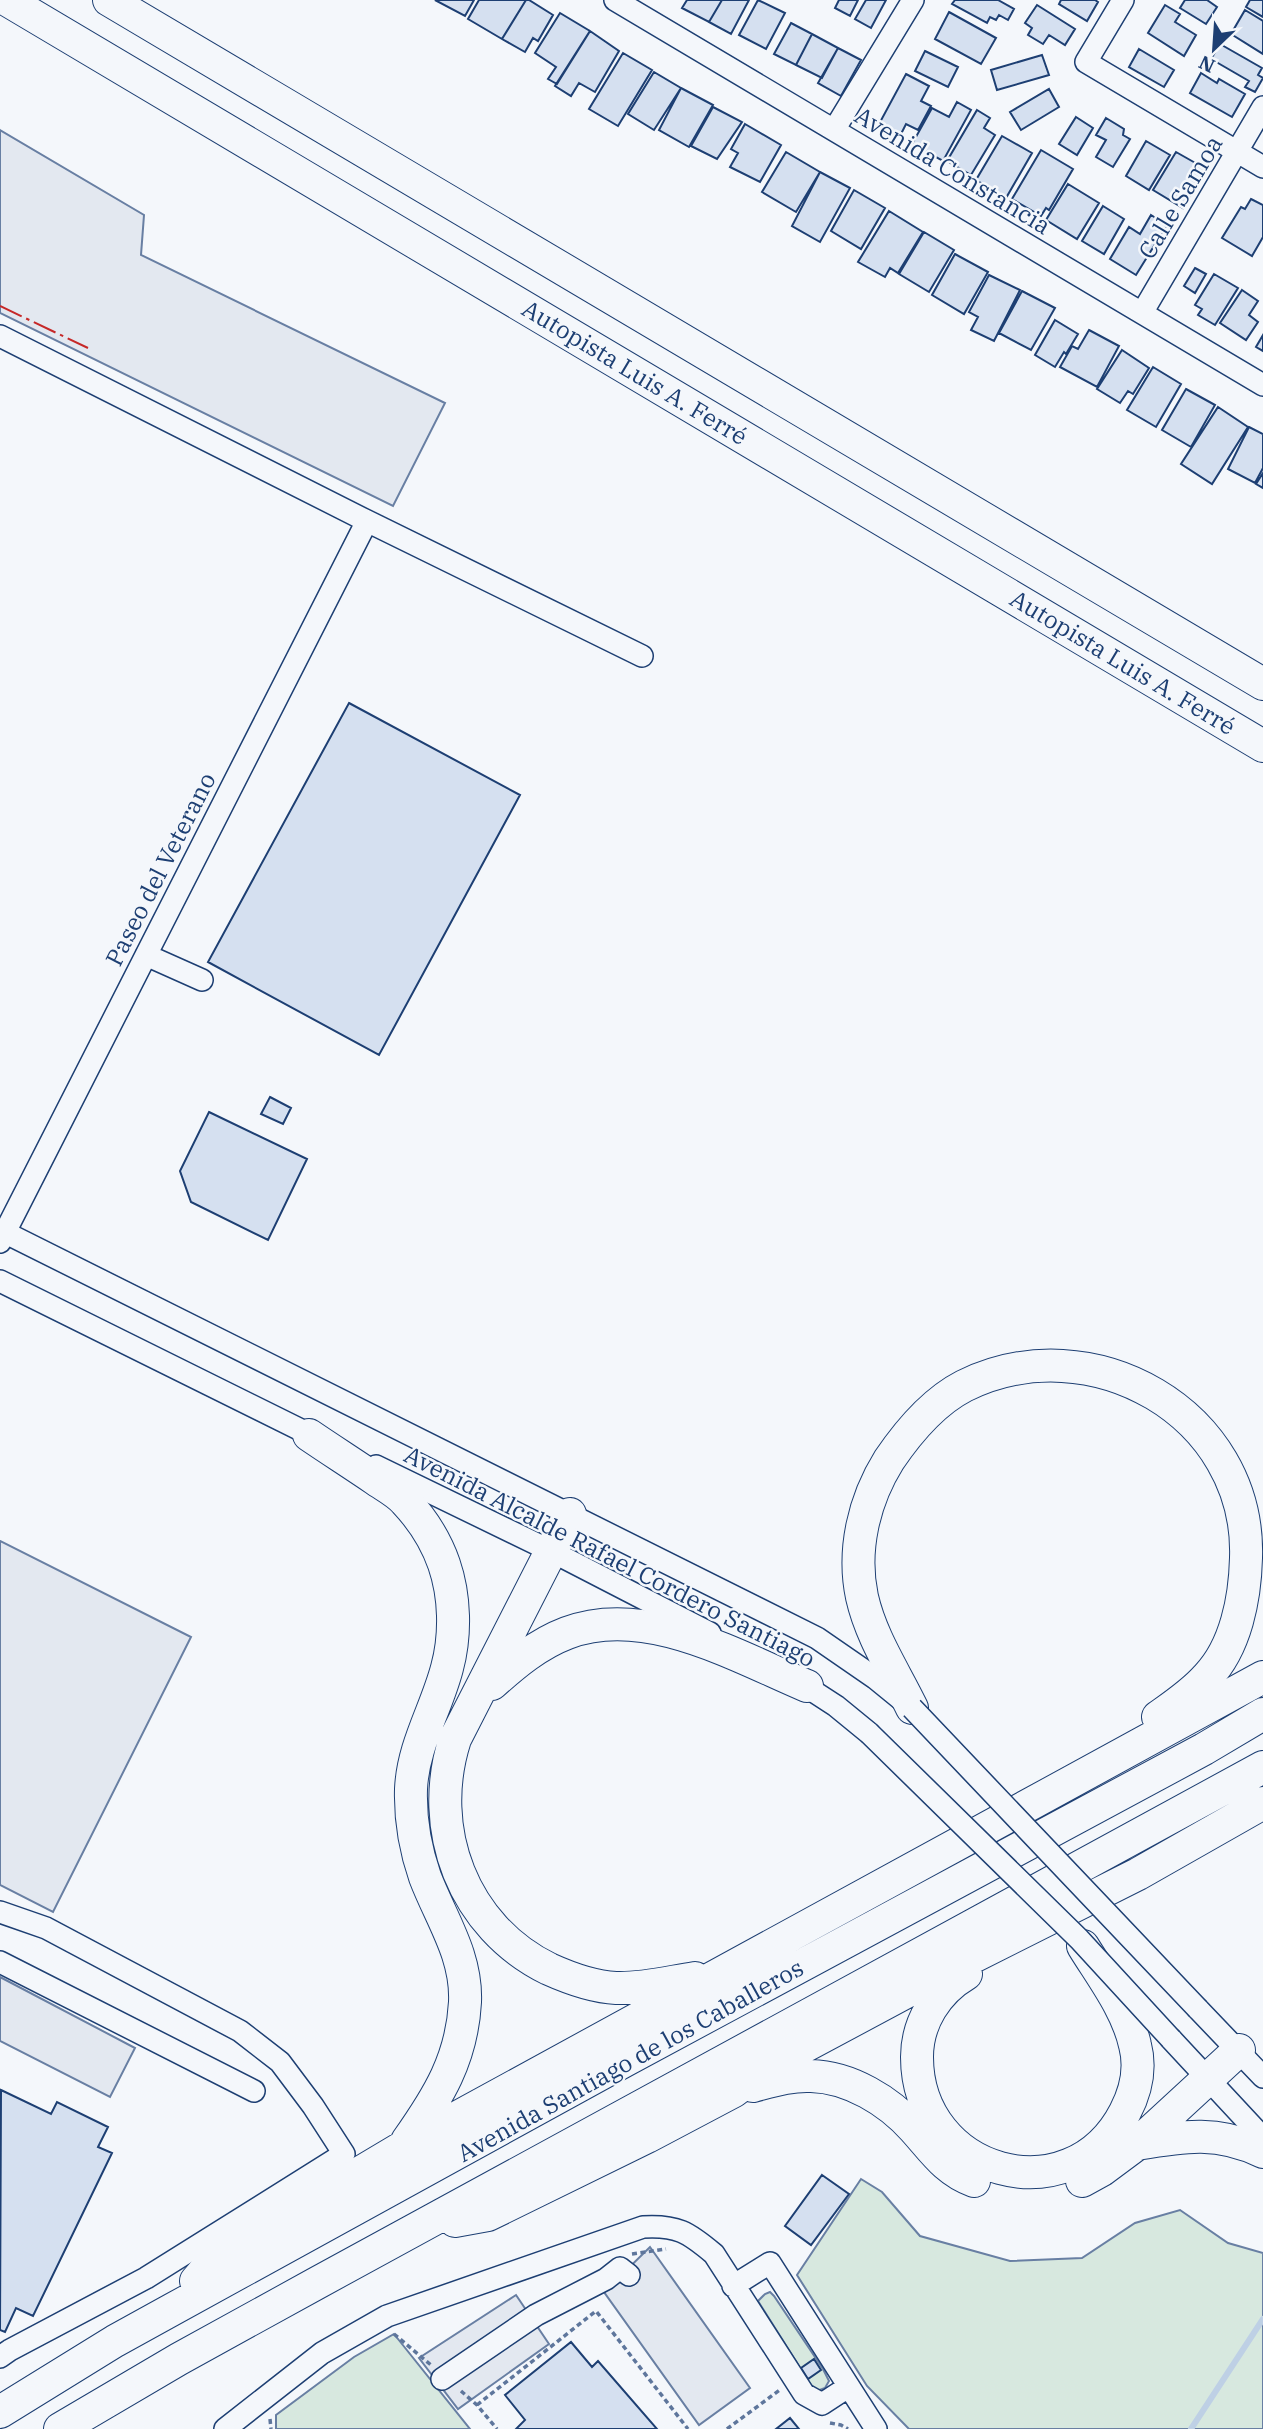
<svg xmlns="http://www.w3.org/2000/svg" width="1263" height="2429" font-family="'IBM Plex Serif',serif">
	<style>
		.green { fill: #d7e8df; stroke: #687fa3; stroke-width: 2 }
		.parking { fill: #e3e8f0; stroke: #687fa3; stroke-width: 2 }
		.lines { fill: none; stroke-linecap: round; stroke-linejoin: round }
		.stream { stroke: #bed0e5; stroke-width: 6 }
		.building { fill: #d5e0f0; stroke: #1d3f73; stroke-width: 2 }
		.minor-casing { stroke: #1d3f73; stroke-width: 24 }
		.highway-casing { stroke: #1d3f73; stroke-width: 34 }
		.path { stroke: #5e769c; stroke-width: 3.5; stroke-dasharray: 5 3.5; stroke-linecap: butt }
		.minor { stroke: #f4f7fb; stroke-width: 21 }
		.highway { stroke: #f4f7fb; stroke-width: 32 }
		.minor-bridge-casing { stroke: #1d3f73; stroke-width: 24; stroke-linecap: butt }
		.minor-bridge { stroke: #f4f7fb; stroke-width: 21 }
		.power { stroke: #c62828; stroke-width: 2; stroke-dasharray: 24 5 3.5 5; stroke-linecap: butt }
		.labels { text-anchor: middle; dominant-baseline: central; stroke-width: 5; stroke-linejoin: round; paint-order: stroke }
		.street-label { font-size: 24px; fill: #1d3f73; stroke: #f4f7fb }
	</style>
	<rect width="100%" height="100%" fill="#f4f7fb"/>
	<!-- green -->
	<path class="green" d="M 861,2179 L 882,2192 L 920,2236 L 1010,2261 L 1082,2258 L 1135,2223 L 1180,2210 L 1228,2243 L 1263,2253 L 1263,2429 L 909,2429 L 867,2386 L 797,2275 Z
		M 770,2292 L 774,2296 L 823,2369 L 829,2381 L 825,2388 L 817,2391 L 811,2385 L 758,2301 L 765,2294 Z
		M 394,2334 L 470,2429 L 276,2429 L 276,2415 L 354,2357 Z"/>
	<!-- parking -->
	<path class="parking" d="M 0,130 L 144,215 L 141,255 L 445,403 L 393,506 L 0,313 Z
		M 0,1541 L 191,1637 L 53,1912 L 0,1885 Z
		M 0,1977 L 135,2048 L 110,2097 L 0,2041 Z
		M 650,2247 L 750,2388 L 699,2425 L 604,2292 Z
		M 516,2295 L 549,2344 L 458,2409 L 419,2358 Z"/>
	<g class="lines">
		<!-- stream -->
		<path class="stream" d="M 1191,2429 L 1263,2319"/>
	</g>
	<!-- building -->
	<path class="building" d="M 435,0 L 474,0 L 465,16 Z
		M 479,0 L 526,0 L 502,39 L 468,19 Z
		M 526,0 L 529,0 L 553,15 L 538,41 L 533,38 L 525,52 L 502,39 Z
		M 687,0 L 722,0 L 709,22 L 682,8 Z
		M 722,0 L 749,0 L 731,34 L 709,22 Z
		M 758,0 L 785,13 L 766,49 L 739,35 Z
		M 839,0 L 858,0 L 850,16 L 835,8 Z
		M 866,0 L 886,0 L 871,28 L 855,19 Z
		M 955,0 L 998,0 L 1014,9 L 1008,20 L 999,15 L 996,20 L 990,17 L 987,23 L 952,4 Z
		M 1061,0 L 1095,0 L 1098,2 L 1087,21 L 1059,4 Z
		M 1185,0 L 1207,0 L 1217,7 L 1206,24 L 1180,8 Z
		M 1250,0 L 1263,0 L 1263,17 L 1246,7 Z
		M 1037,5 L 1075,29 L 1065,45 L 1049,35 L 1043,44 L 1028,35 L 1032,28 L 1025,23 Z
		M 1165,5 L 1180,14 L 1175,22 L 1196,35 L 1184,56 L 1148,33 Z
		M 1245,10 L 1263,21 L 1263,54 L 1231,34 Z
		M 949,12 L 996,38 L 981,64 L 935,39 Z
		M 560,13 L 590,31 L 557,84 L 548,79 L 556,67 L 535,53 Z
		M 791,23 L 812,34 L 796,65 L 774,54 Z
		M 590,31 L 619,51 L 595,92 L 579,83 L 571,96 L 555,86 Z
		M 812,34 L 838,48 L 822,78 L 796,65 Z
		M 1220,44 L 1262,68 L 1258,75 L 1263,78 L 1255,92 L 1245,87 L 1249,81 L 1211,59 Z
		M 838,48 L 861,60 L 841,96 L 818,83 Z
		M 1139,49 L 1174,70 L 1164,87 L 1129,67 Z
		M 925,51 L 958,67 L 948,87 L 915,71 Z
		M 623,53 L 652,70 L 618,126 L 589,109 Z
		M 1042,55 L 1049,75 L 997,90 L 991,70 Z
		M 654,72 L 681,88 L 654,130 L 628,114 Z
		M 1201,73 L 1217,83 L 1219,79 L 1245,94 L 1232,117 L 1190,93 Z
		M 906,74 L 929,86 L 921,101 L 931,106 L 918,130 L 906,124 L 900,136 L 879,124 Z
		M 681,88 L 713,105 L 689,147 L 659,130 Z
		M 1049,89 L 1059,107 L 1021,130 L 1010,112 Z
		M 957,102 L 971,110 L 943,161 L 912,144 L 932,108 L 949,117 Z
		M 713,107 L 742,122 L 717,159 L 691,146 Z
		M 977,110 L 990,118 L 984,128 L 995,135 L 971,175 L 947,161 Z
		M 1076,117 L 1093,128 L 1077,155 L 1059,144 Z
		M 1106,118 L 1124,129 L 1123,135 L 1130,139 L 1113,167 L 1096,157 L 1106,140 L 1096,135 Z
		M 745,124 L 781,145 L 760,182 L 730,167 L 738,153 L 731,149 Z
		M 1002,136 L 1032,153 L 1006,198 L 976,180 Z
		M 1146,141 L 1170,155 L 1149,190 L 1126,176 Z
		M 1041,150 L 1073,169 L 1049,210 L 1046,208 L 1041,216 L 1012,199 Z
		M 786,152 L 820,172 L 796,212 L 762,192 Z
		M 1176,152 L 1206,169 L 1183,208 L 1153,190 Z
		M 820,172 L 850,188 L 820,242 L 792,226 Z
		M 1068,184 L 1099,203 L 1077,239 L 1046,220 Z
		M 854,190 L 885,208 L 861,249 L 831,231 Z
		M 1251,199 L 1263,205 L 1263,237 L 1252,256 L 1222,238 L 1241,207 L 1245,209 Z
		M 1103,206 L 1124,219 L 1104,254 L 1082,241 Z
		M 889,211 L 923,232 L 898,273 L 890,268 L 885,277 L 858,262 Z
		M 1151,215 L 1167,225 L 1136,275 L 1110,259 L 1129,227 L 1140,234 Z
		M 924,232 L 954,250 L 929,292 L 899,274 Z
		M 955,254 L 988,272 L 964,314 L 932,295 Z
		M 1195,268 L 1206,274 L 1195,293 L 1184,286 Z
		M 1214,274 L 1238,288 L 1215,325 L 1198,315 L 1202,309 L 1195,305 Z
		M 989,275 L 1020,290 L 994,341 L 971,330 L 978,317 L 969,312 Z
		M 1242,290 L 1258,301 L 1249,315 L 1258,322 L 1246,340 L 1220,323 Z
		M 1022,291 L 1055,308 L 1031,350 L 999,333 Z
		M 1055,320 L 1078,334 L 1066,354 L 1064,352 L 1055,367 L 1035,355 Z
		M 1089,330 L 1119,346 L 1097,387 L 1060,367 L 1072,346 L 1078,349 Z
		M 1263,335 L 1263,351 L 1256,347 Z
		M 1122,350 L 1149,368 L 1133,394 L 1128,391 L 1120,403 L 1097,389 Z
		M 1153,367 L 1181,384 L 1156,427 L 1127,410 Z
		M 1186,389 L 1215,405 L 1191,447 L 1162,430 Z
		M 1218,407 L 1248,427 L 1212,484 L 1181,464 Z
		M 1249,427 L 1263,434 L 1263,468 L 1255,483 L 1228,469 Z
		M 1263,473 L 1263,488 L 1256,484 Z
		M 349,703 L 520,795 L 379,1055 L 208,962 Z
		M 270,1097 L 291,1108 L 283,1124 L 261,1114 Z
		M 209,1112 L 307,1159 L 268,1240 L 191,1202 L 180,1171 Z
		M 1,2090 L 51,2114 L 57,2102 L 108,2127 L 98,2147 L 112,2153 L 33,2316 L 16,2308 L 5,2332 L 0,2330 Z
		M 822,2175 L 849,2194 L 811,2245 L 785,2226 Z
		M 571,2342 L 592,2367 L 598,2361 L 657,2429 L 516,2429 L 525,2420 L 505,2395 Z
		M 814,2359 L 821,2370 L 808,2379 L 801,2368 Z
		M 790,2418 L 799,2429 L 776,2429 Z"/>
	<g class="lines">
		<defs>
			<path id="minor" d="M 615,0 L 1263,385
				M 1123,0 L 1086,62 L 1263,167
				M 834,130 L 913,0
				M 1142,313 L 1263,107
				M 0,336 L 367,521 L 642,656
				M 146,955 L 202,980
				M 0,1230 L 817,1638 L 875,1678 L 902,1700
				M 0,1242 L 367,521
				M 0,1281 L 321,1440
				M 376,1466 L 551,1551 L 710,1633
				M 796,1680 L 836,1706 L 869,1733
				M 0,1912 L 46,1928 L 240,2031 L 280,2062 L 313,2106 L 344,2154 L 146,2278 L 10,2350 L 0,2357
				M 0,1962 L 254,2091
				M 1198,2009 L 1263,2077
				M 1171,2039 L 1263,2138
				M 733,2286 L 770,2263 L 876,2429
				M 442,2379 L 536,2315 L 606,2279 L 620,2268 L 629,2275
				M 225,2429 L 322,2353 L 387,2316 L 643,2227 C 677,2225 688,2232 714,2254 L 804,2394 L 822,2404 L 848,2387"/>
			<path id="highway" d="M 7,0 L 1263,746
				M 109,0 L 1263,684
				M 309,1435 C 331,1450 353,1464 375,1479 C 385,1486 397,1492 405,1501 C 421,1518 436,1541 444,1564 C 455,1596 456,1635 447,1668 C 436,1710 413,1745 411,1789 C 410,1821 415,1848 425,1877 C 441,1919 467,1955 465,2002 C 462,2059 438,2097 407,2141
				M 570,1514 L 455,1739 C 426,1829 463,1927 549,1969 C 569,1978 594,1987 616,1988 C 642,1989 669,1982 695,1978
				M 492,1684 C 514,1664 538,1644 567,1633 C 645,1603 736,1656 807,1686
				M 912,1708 C 894,1671 871,1637 862,1597 C 852,1550 864,1500 889,1460 C 908,1432 933,1402 964,1386 C 1091,1323 1251,1413 1246,1558 C 1245,1598 1236,1647 1207,1677 C 1193,1693 1175,1705 1158,1717
				M 966,1974 C 937,1991 917,2022 917,2057 C 917,2174 1070,2218 1125,2112 C 1136,2091 1141,2068 1135,2045 C 1127,2009 1102,1977 1083,1946
				M 753,2086 C 772,2081 791,2075 811,2076 C 850,2077 889,2101 914,2129 C 933,2150 946,2171 974,2181
				M 1137,2144 C 1184,2136 1218,2130 1263,2152
				M 1082,2181 L 1102,2170 L 1137,2144 L 1239,2050
				M 455,2221 L 488,2215 L 647,2137 L 734,2091 L 766,2067 L 951,1968 L 1138,1874 L 1263,1803
				M 196,2281 L 208,2267 L 257,2234 L 403,2147 L 1263,1677
				M 0,2412 L 115,2341 L 173,2309 L 626,2060 L 1204,1749 L 1263,1714
				M 60,2429 L 179,2359 L 317,2283 L 1263,1767"/>
		</defs>
		<!-- minor casing -->
		<use href="#minor" class="minor-casing"/>
		<!-- highway casing -->
		<use href="#highway" class="highway-casing"/>
		<!-- path -->
		<path class="path" d="M 632,2254 L 666,2249
			M 394,2334 L 431,2365
			M 461,2391 L 477,2405 L 497,2429
			M 477,2405 L 596,2311 L 688,2429
			M 270,2419 L 271,2429
			M 830,2423 L 841,2425 L 848,2429
			M 727,2429 L 781,2389"/>
		<!-- minor -->
		<use href="#minor" class="minor"/>
		<!-- highway -->
		<use href="#highway" class="highway"/>
		<defs>
			<path id="minor-bridge" d="M 912,1708 L 1198,2009
				M 869,1733 L 1079,1939 L 1171,2039"/>
		</defs>
		<!-- minor-bridge casing -->
		<use href="#minor-bridge" class="minor-bridge-casing"/>
		<!-- minor-bridge -->
		<use href="#minor-bridge" class="minor-bridge"/>
		<!-- power -->
		<path class="power" d="M 0,306 L 88,348"/>
	</g>
	<g class="labels">
		<!-- street labels -->
		<g class="street-label">
			<text transform="translate(953 170) rotate(31)">Avenida Constancia</text>
			<text transform="translate(1180 197) rotate(-59)">Calle Samoa</text>
			<text transform="translate(635 372) rotate(31)">Autopista Luis A. Ferré</text>
			<text transform="translate(1123 662) rotate(31)">Autopista Luis A. Ferré</text>
			<text transform="translate(160 869) rotate(-63)">Paseo del Veterano</text>
			<text transform="translate(610 1556) rotate(27)">Avenida Alcalde Rafael Cordero Santiago</text>
			<text transform="translate(630 2060) rotate(-29)">Avenida Santiago de los Caballeros</text>
		</g>
	</g>
	<!-- north arrow -->
	<g transform="translate(1214 49) rotate(205)" stroke="#f4f7fb" stroke-width="5" paint-order="stroke">
	<path d="M0-5L12 26L0 18L-12 26Z" fill="#1d3f73"/>
	<text y="-10" font-size="19" font-weight="bold" text-anchor="middle" fill="#1d3f73">N</text>
	</g>
</svg>
